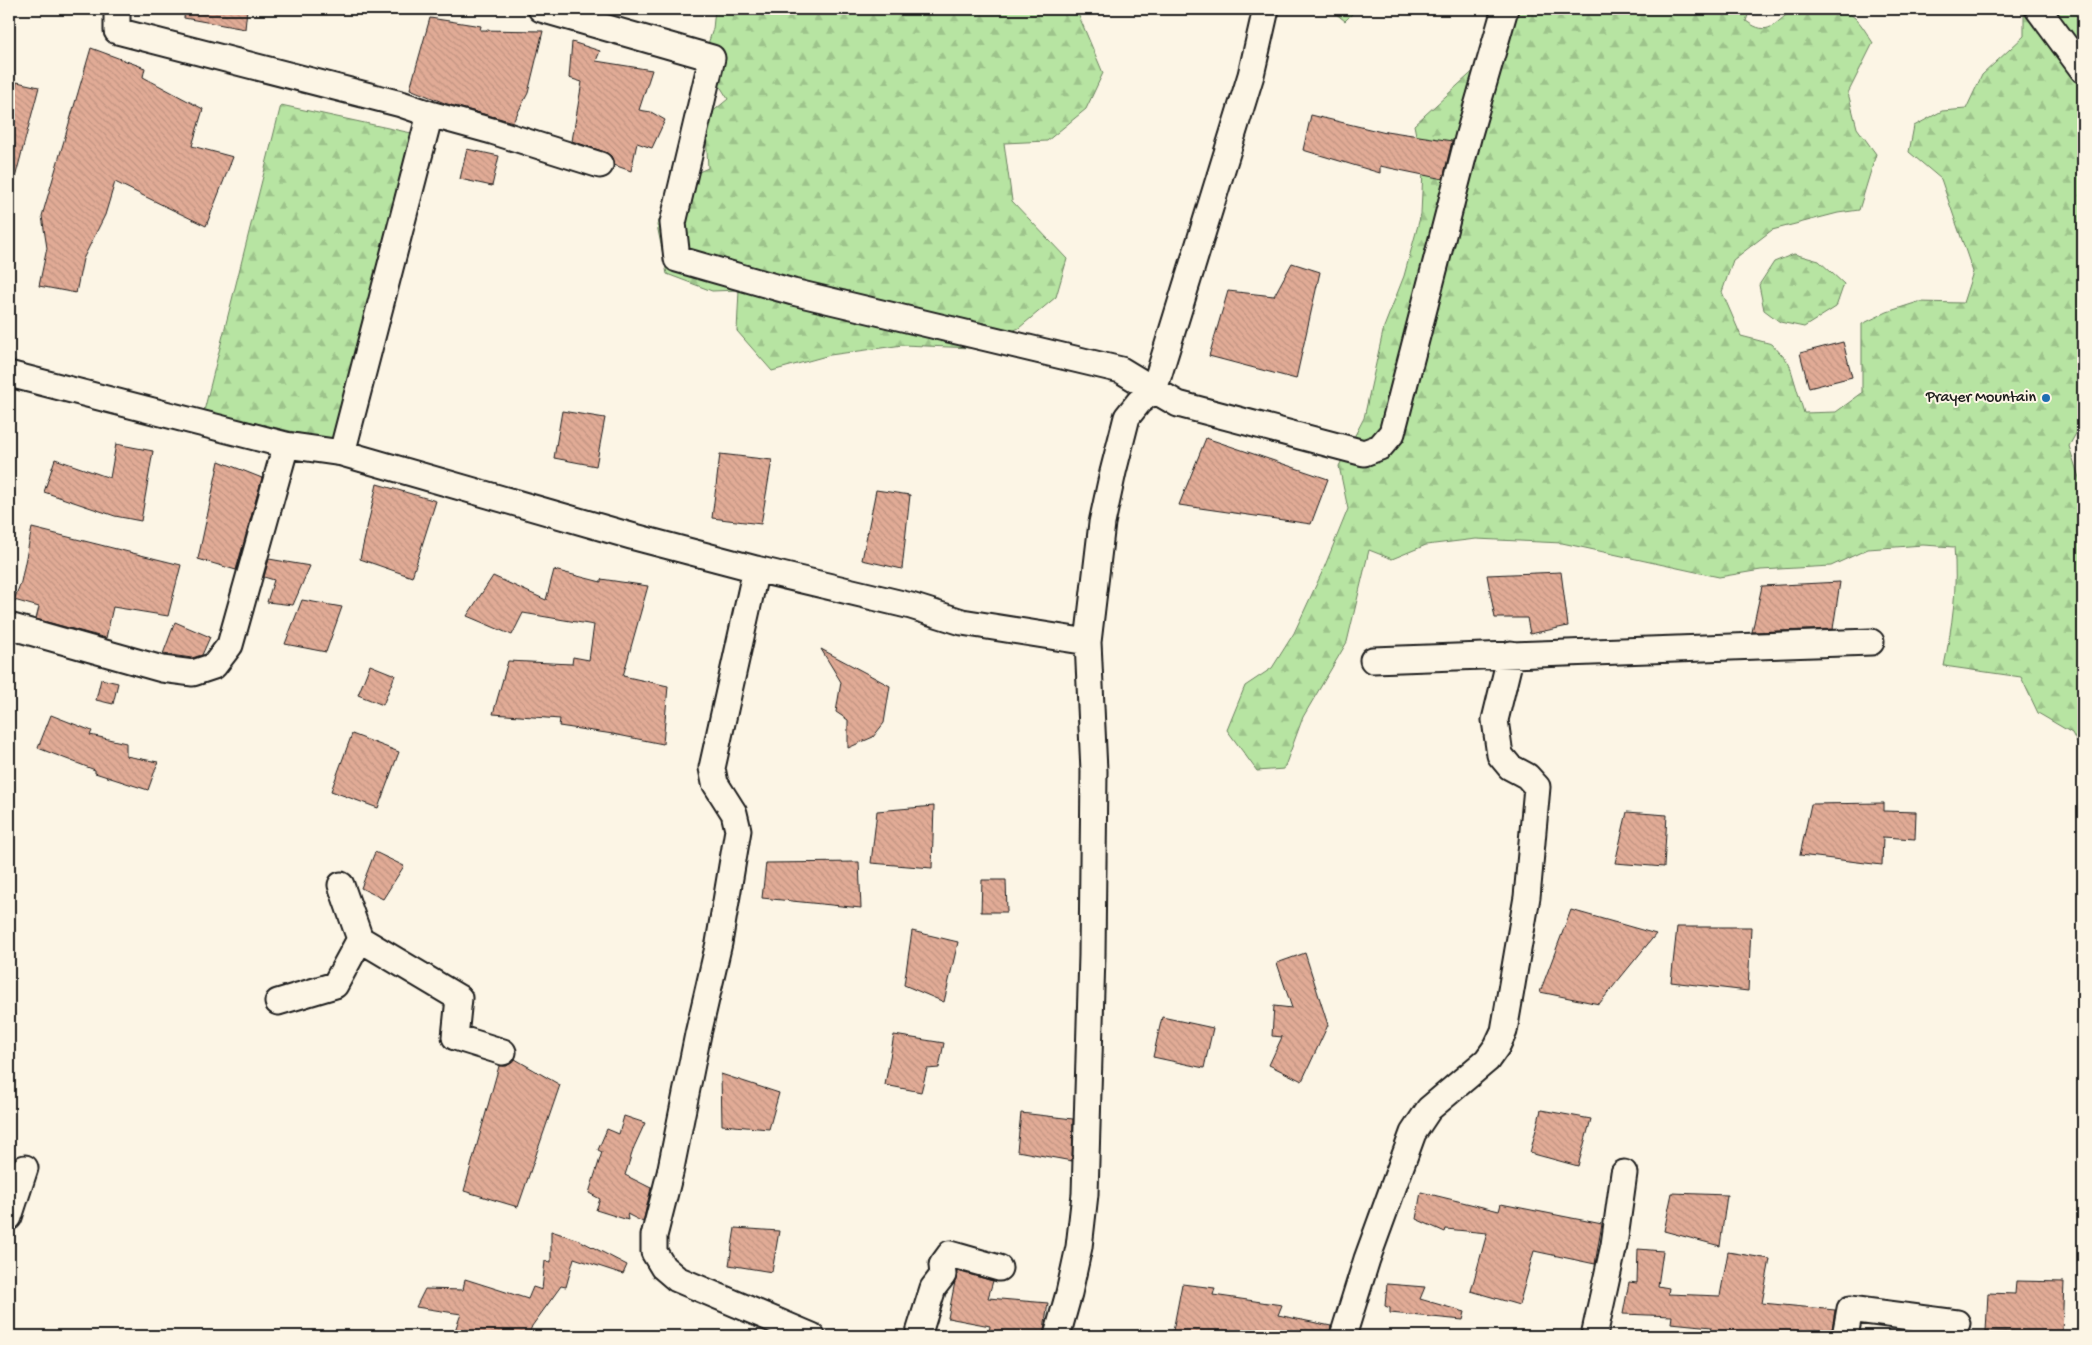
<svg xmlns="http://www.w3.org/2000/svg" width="2092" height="1345" font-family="'Gochi Hand',sans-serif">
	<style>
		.forest { fill: url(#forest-firs); stroke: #6a805f }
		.building { fill: url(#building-back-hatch); stroke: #1c1c1c }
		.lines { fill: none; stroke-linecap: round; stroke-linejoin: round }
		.minor-casing { stroke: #1c1c1c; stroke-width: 29 }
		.minor { stroke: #fcf5e5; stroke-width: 25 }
		.poi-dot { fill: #1f6fb2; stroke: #fcf5e5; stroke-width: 2 }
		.labels { text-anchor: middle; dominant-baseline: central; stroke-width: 4; stroke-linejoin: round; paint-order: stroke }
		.poi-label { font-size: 16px; fill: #1c1c1c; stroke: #fcf5e5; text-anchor: end }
	</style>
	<defs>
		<pattern id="forest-firs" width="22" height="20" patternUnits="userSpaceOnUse" patternTransform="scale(1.25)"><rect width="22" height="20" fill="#b7e4a2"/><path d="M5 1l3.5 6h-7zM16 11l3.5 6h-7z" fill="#9dc38b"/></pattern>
		<pattern id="building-back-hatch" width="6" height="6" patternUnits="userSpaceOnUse" patternTransform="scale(1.25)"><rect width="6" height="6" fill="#e1ab96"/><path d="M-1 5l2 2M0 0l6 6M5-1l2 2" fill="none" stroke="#c09381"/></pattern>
	</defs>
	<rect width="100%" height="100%" fill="#fcf5e5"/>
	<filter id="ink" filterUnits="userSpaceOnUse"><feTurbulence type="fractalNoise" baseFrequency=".02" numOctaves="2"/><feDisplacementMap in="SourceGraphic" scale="10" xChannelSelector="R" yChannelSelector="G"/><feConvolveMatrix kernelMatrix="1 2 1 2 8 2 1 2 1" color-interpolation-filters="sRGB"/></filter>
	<g filter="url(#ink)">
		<!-- forest -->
		<path class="forest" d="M 715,9 L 1076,9 L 1103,73 L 1086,109 L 1047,141 L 1004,143 L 1012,201 L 1067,259 L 1056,297 L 1019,328 L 972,348 L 903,345 L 830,355 L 772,371 L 737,331 L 739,290 L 712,291 L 667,274 L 657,225 L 678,181 L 708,168 L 705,118 L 728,99 L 703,59 L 713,29 Z
			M 1330,9 L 1357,9 L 1345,21 Z
			M 1517,9 L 1750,9 L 1746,21 C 1770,38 1773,23 1792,11 C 1798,7 1808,9 1815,9 C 1852,9 1854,13 1873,43 L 1848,93 L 1857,128 L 1876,154 L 1859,210 L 1838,213 L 1772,230 L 1733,260 L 1722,292 L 1741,336 L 1772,344 L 1789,363 L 1804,413 L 1836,412 L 1862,393 L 1862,324 L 1887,312 L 1918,302 L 1963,303 L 1973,272 L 1941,179 L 1909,152 L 1914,126 L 1942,111 L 1966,109 L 1982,75 L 2024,36 L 2024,9 L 2083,9 L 2083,65 L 2078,96 L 2083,112 L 2083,421 L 2069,446 L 2080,481 L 2083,481 L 2083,754 L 2072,733 L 2038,713 L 2021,677 L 1944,666 C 1952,627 1958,587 1954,547 L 1923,545 L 1868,549 L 1831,566 L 1761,570 L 1719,577 L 1562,543 L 1476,539 L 1426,545 L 1392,559 L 1369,550 L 1347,642 L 1303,717 L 1284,769 L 1257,771 L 1227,730 L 1245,686 L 1272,668 L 1294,633 L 1324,568 L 1348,509 L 1339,466 L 1364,418 L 1384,327 L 1404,276 L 1421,214 L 1423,170 L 1414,125 L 1490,56 Z
			M 281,105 L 416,134 L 333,441 L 204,411 Z
			M 1794,254 L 1819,261 L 1844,284 L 1836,307 L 1804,327 L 1780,322 L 1764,310 L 1759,285 L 1774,262 Z"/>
		<!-- building -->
		<path class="building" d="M 185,9 L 247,9 L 245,29 L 184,18 Z
			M 430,18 L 481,26 L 480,30 L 543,31 L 528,93 L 513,122 L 447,104 L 410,89 Z
			M 572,42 L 600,51 L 596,61 L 652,70 L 639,110 L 651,112 L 665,120 L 652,148 L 637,143 L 631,171 L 614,165 L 611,156 L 605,152 L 572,141 L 582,82 L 569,78 Z
			M 91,48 L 145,68 L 143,77 L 203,109 L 192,146 L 233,157 L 206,226 L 115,182 L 105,215 L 83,259 L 76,293 L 39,286 L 47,248 L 42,216 Z
			M 17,82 L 39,87 L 15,178 L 9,177 L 9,113 Z
			M 1311,115 L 1386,133 L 1386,131 L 1452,141 L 1443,179 L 1380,166 L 1380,173 L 1303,150 Z
			M 467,149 L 499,156 L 492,186 L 460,179 Z
			M 1292,263 L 1320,272 L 1296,379 L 1209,356 L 1228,291 L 1274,296 Z
			M 1843,342 L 1852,377 L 1809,388 L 1800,353 Z
			M 562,411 L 605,418 L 596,466 L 554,458 Z
			M 1206,438 L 1328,479 L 1311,524 L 1179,505 Z
			M 116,444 L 153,451 L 141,521 L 115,516 L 44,492 L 55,459 L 110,478 Z
			M 720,454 L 772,460 L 761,524 L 712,518 Z
			M 219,461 L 262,478 L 236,570 L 198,559 Z
			M 377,484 L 436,501 L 412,577 L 360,559 Z
			M 876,490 L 910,495 L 902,569 L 862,560 Z
			M 32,528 L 181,565 L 168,616 L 113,607 L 106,638 L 36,619 L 39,607 L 14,600 L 21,582 Z
			M 269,559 L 310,566 L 293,605 L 267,602 L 274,580 L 264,577 Z
			M 554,570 L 601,582 L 601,579 L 648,586 L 623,676 L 668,686 L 663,744 L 613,734 L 559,726 L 560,719 L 493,714 L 508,661 L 572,664 L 573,657 L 589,660 L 594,625 L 523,613 L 512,635 L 467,616 L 493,576 L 546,600 Z
			M 1561,572 L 1568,626 L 1530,634 L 1527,618 L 1495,618 L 1487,575 Z
			M 1840,582 L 1833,629 L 1752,632 L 1762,586 Z
			M 302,600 L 342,607 L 326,652 L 285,644 Z
			M 175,622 L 210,637 L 202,655 L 192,658 L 163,654 Z
			M 821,649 L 890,686 L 884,723 L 873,737 L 848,748 L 848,720 L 836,712 L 841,682 Z
			M 370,665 L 395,675 L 383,705 L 358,695 Z
			M 101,679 L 118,683 L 113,704 L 96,700 Z
			M 51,715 L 92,731 L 90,735 L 126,743 L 126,756 L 158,762 L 148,790 L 95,773 L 95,770 L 38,748 Z
			M 352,734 L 399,752 L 378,808 L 331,791 Z
			M 1884,803 L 1884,811 L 1916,812 L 1915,839 L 1883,837 L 1882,865 L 1800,855 L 1811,804 Z
			M 934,806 L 932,868 L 871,863 L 877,811 Z
			M 1627,812 L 1667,815 L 1664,867 L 1615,863 Z
			M 375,852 L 404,866 L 383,899 L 361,888 Z
			M 859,862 L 861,908 L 762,898 L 766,863 Z
			M 982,880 L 1006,880 L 1007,912 L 981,912 Z
			M 1571,910 L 1656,934 L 1599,1004 L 1540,992 Z
			M 1677,927 L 1751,927 L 1748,991 L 1671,982 Z
			M 912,931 L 958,942 L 944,1002 L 904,985 Z
			M 1305,953 L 1328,1025 L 1302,1081 L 1269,1065 L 1282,1037 L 1272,1036 L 1274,1006 L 1292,1008 L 1277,963 Z
			M 1162,1017 L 1213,1028 L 1204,1068 L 1153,1057 Z
			M 894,1035 L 944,1043 L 939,1068 L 927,1069 L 921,1092 L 885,1085 Z
			M 515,1059 L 560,1085 L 518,1207 L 464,1191 L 499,1066 L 507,1066 Z
			M 721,1074 L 779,1093 L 769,1129 L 722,1125 Z
			M 1541,1110 L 1591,1119 L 1578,1166 L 1530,1153 Z
			M 1021,1113 L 1073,1119 L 1072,1161 L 1017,1151 Z
			M 624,1116 L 645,1123 L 634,1147 L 625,1175 L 651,1188 L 643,1222 L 627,1214 L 628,1220 L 596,1210 L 600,1199 L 589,1193 L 602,1152 L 598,1150 L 607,1129 L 619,1134 Z
			M 1421,1192 L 1499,1211 L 1501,1204 L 1602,1224 L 1595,1264 L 1534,1251 L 1519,1305 L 1471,1291 L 1487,1233 L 1446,1229 L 1445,1232 L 1416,1219 Z
			M 1672,1193 L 1727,1195 L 1720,1246 L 1664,1231 Z
			M 735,1228 L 779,1231 L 772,1272 L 729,1265 Z
			M 551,1231 L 579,1240 L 627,1265 L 623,1274 L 574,1258 L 566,1287 L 561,1286 L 532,1326 L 528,1336 L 453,1336 L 461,1314 L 416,1307 L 425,1289 L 463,1290 L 465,1279 L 528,1299 L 533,1287 L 542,1290 L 545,1261 L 551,1262 Z
			M 1638,1249 L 1663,1251 L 1658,1286 L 1669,1288 L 1668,1294 L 1720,1296 L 1728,1252 L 1770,1259 L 1762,1303 L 1835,1310 L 1831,1336 L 1710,1336 L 1712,1327 L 1671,1323 L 1672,1316 L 1623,1314 L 1629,1282 L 1637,1283 Z
			M 957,1271 L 993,1281 L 988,1298 L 1048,1303 L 1043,1336 L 1008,1336 L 989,1332 L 990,1326 L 948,1318 Z
			M 2016,1281 L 2064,1282 L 2062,1333 L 1986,1331 L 1988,1293 L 2015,1294 Z
			M 1182,1284 L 1215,1288 L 1213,1295 L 1282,1305 L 1278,1315 L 1331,1326 L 1329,1336 L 1172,1336 Z
			M 1387,1284 L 1425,1287 L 1420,1299 L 1465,1312 L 1463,1320 L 1390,1313 L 1390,1308 L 1385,1306 Z"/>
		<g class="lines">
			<defs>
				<path id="minor" d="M 117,9 L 117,31 L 401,104 L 430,114 L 342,453
					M 541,9 L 712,58 L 673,223 L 677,259 L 793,292 L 1121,370 L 1154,390 L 1139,402 L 1127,417 L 1113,472 L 1102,523 L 1088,642 L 1094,771 L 1092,955 L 1085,1194 L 1079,1247 L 1069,1293 L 1057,1336
					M 1266,9 L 1251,75 L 1154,390 L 1178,404 L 1364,453 L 1380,447 L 1392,433 L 1469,134 L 1505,9
					M 2038,9 L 2083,70
					M 430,114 L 492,131 L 600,165
					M 9,374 L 286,445 L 342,453 L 631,536 L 756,569 L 911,606 L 962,622 L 1088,642
					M 756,569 L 712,768 L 715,783 L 734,813 L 738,830 L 719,943 L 698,1034 L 670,1173 L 654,1236 L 654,1252 L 663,1267 L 677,1279 L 812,1336
					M 9,626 L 162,669 L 193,673 L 214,666 L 230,645 L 286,445
					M 1373,660 L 1871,642
					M 341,885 L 360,939 L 459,998 L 455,1037 L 503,1052
					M 278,1002 L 335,985 L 360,939
					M 9,1217 L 25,1168
					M 918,1336 L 933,1288 L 943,1275 L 942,1265 L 950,1254 L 999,1268
					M 1343,1336 L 1367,1259 L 1413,1133 L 1429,1109 L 1487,1060 L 1497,1046 L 1504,1031 L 1527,897 L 1537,787 L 1527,776 L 1510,767 L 1500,755 L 1495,720 L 1511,654
					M 1594,1336 L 1614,1245 L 1624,1173
					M 1845,1336 L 1850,1309 L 1957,1323"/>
			</defs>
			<!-- minor casing -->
			<use href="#minor" class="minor-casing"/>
			<!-- minor -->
			<use href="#minor" class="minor"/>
		</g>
	</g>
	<!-- markers -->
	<circle class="poi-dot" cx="2046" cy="398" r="5"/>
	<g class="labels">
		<!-- poi labels -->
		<g class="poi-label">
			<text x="2036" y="398">Prayer Mountain</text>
		</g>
	</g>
	<!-- margin -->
	<rect width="2092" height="1345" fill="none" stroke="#fcf5e5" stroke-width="30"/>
	<rect x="15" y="15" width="2062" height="1315" fill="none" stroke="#1c1c1c" stroke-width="2" filter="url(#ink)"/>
</svg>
